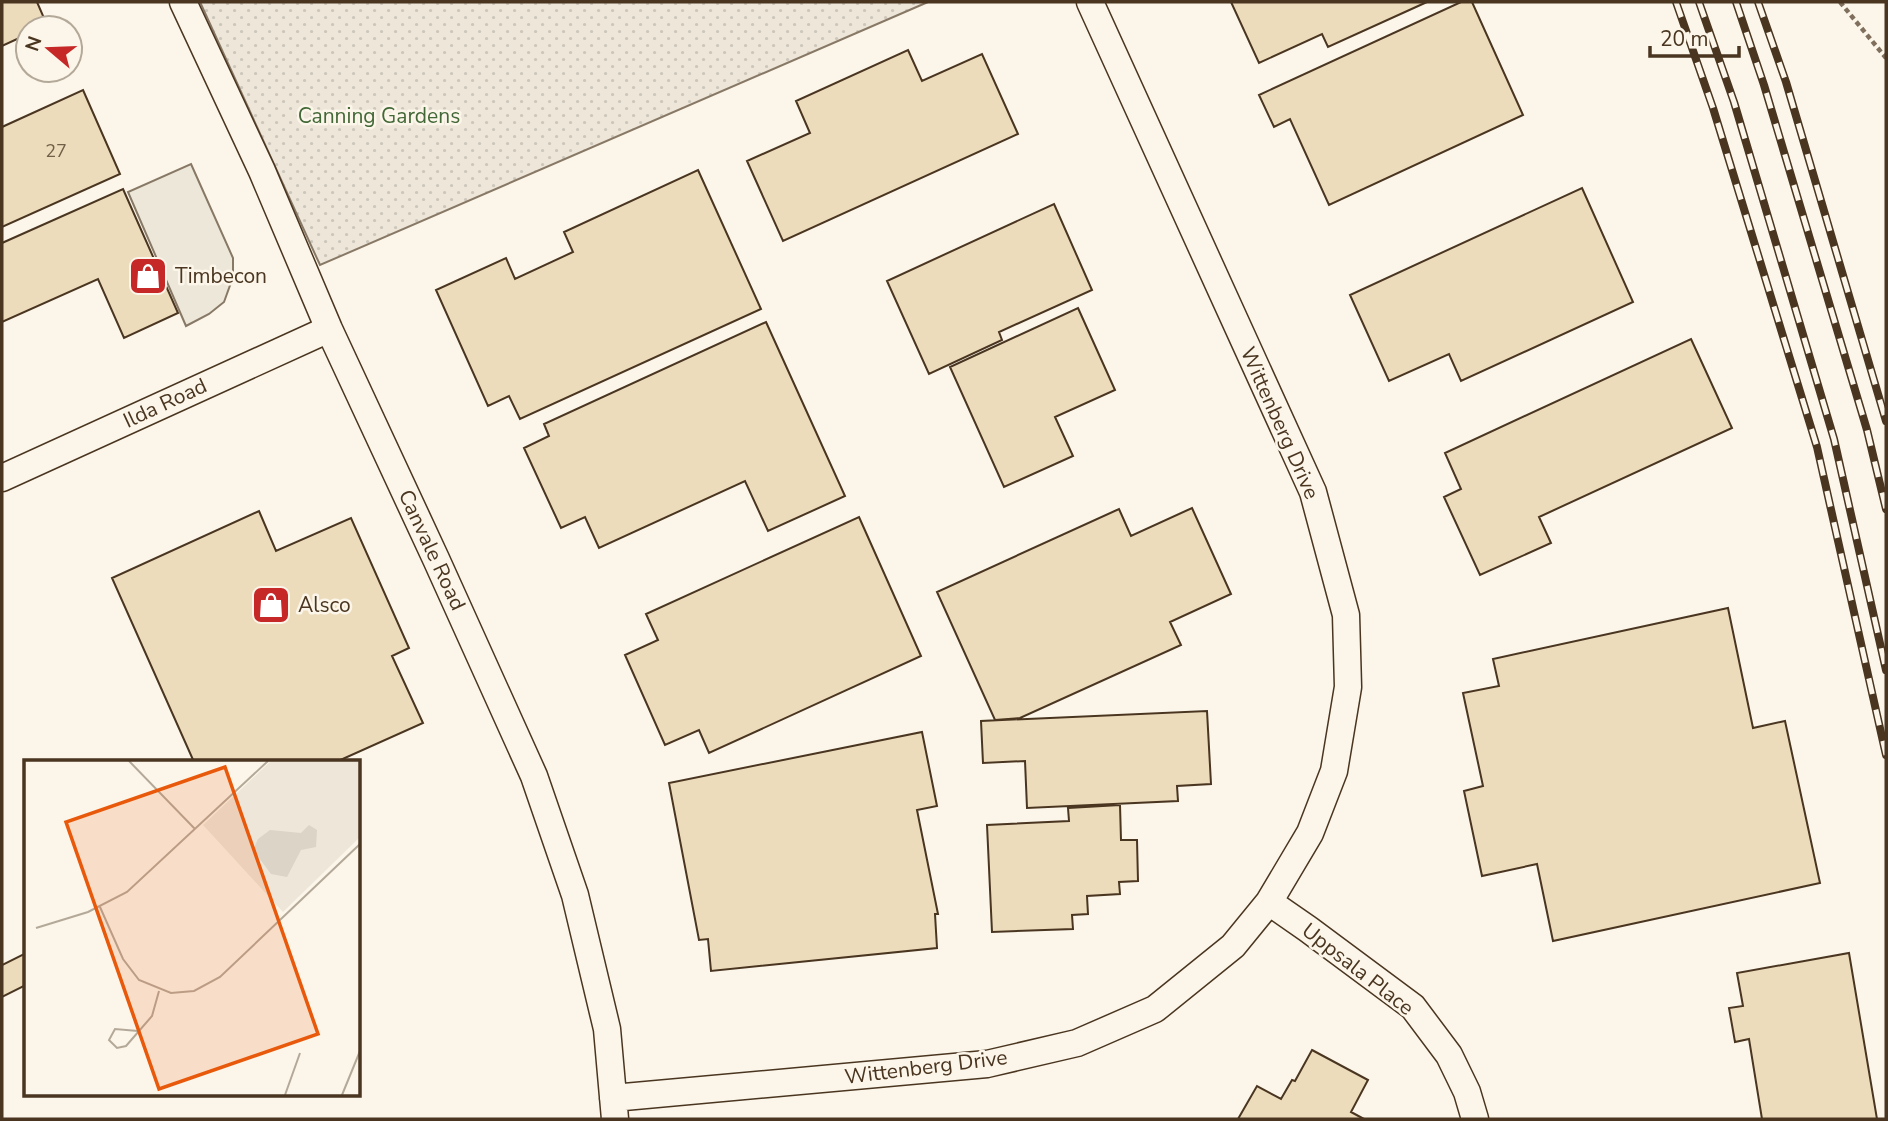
<svg xmlns="http://www.w3.org/2000/svg" width="1888" height="1121" font-family="'Nunito Sans',sans-serif">
	<style>
		.park { fill: url(#park-dots); stroke: #887966; stroke-width: 2 }
		.parking { fill: #ede7d9; stroke: #887966; stroke-width: 2 }
		.building { fill: #ecdcbc; stroke: #4a3520; stroke-width: 2 }
		.lines { fill: none; stroke-linecap: round; stroke-linejoin: round }
		.minor-casing { stroke: #4a3520; stroke-width: 29 }
		.path { stroke: #7f6f5c; stroke-width: 4.5; stroke-dasharray: 5 3.5; stroke-linecap: butt }
		.minor { stroke: #fbf6e9; stroke-width: 26 }
		.rail-casing { stroke: #4a3520; stroke-width: 8 }
		.rail { stroke: #fbf6e9; stroke-width: 5; stroke-dasharray: 16; stroke-linecap: butt }
		.labels { text-anchor: middle; dominant-baseline: central; stroke-width: 5; stroke-linejoin: round; paint-order: stroke }
		.number-label { font-size: 18px; fill: #725f47 }
		.park-label { font-size: 21px; fill: #436837; stroke: #fbf6e9 }
		.poi-label { font-size: 21px; fill: #4a3520; stroke: #fbf6e9; text-anchor: start }
		.street-label { font-size: 21px; fill: #4a3520; stroke: #fbf6e9 }
		.inset-road { fill: none; stroke: #b4a999; stroke-width: 2 }
		.view { fill: #e8590c; fill-opacity: 0.15; stroke: #e8590c; stroke-width: 3.5 }
		.inset-edge { fill: none; stroke: #4a3520; stroke-width: 3.5 }
	</style>
	<defs>
		<pattern id="park-dots" width="8" height="8" patternUnits="userSpaceOnUse" patternTransform="scale(1.75)"><rect width="8" height="8" fill="#ede6d9"/><path d="M2 2h.1M6 6h.1" fill="none" stroke="#cdc6ba" stroke-width="1.8" stroke-linecap="round"/></pattern>
	</defs>
	<rect width="100%" height="100%" fill="#fbf6e9"/>
	<!-- park -->
	<path class="park" d="M 200,2 L 928,2 L 320,265 Z"/>
	<!-- parking -->
	<path class="parking" d="M 191,164 L 233,258 L 233,277 L 224,302 L 209,314 L 186,326 L 128,192 Z"/>
	<!-- building -->
	<path class="building" d="M 2,2 L 37,2 L 47,25 L 41,28 L 28,28 L 28,34 L 2,46 Z
		M 1231,2 L 1427,2 L 1328,47 L 1322,34 L 1259,63 Z
		M 1461,2 L 1472,2 L 1523,115 L 1329,205 L 1290,119 L 1274,127 L 1259,95 Z
		M 908,50 L 922,81 L 982,54 L 1018,134 L 783,241 L 747,161 L 810,133 L 796,101 Z
		M 83,90 L 120,174 L 2,227 L 2,127 Z
		M 698,170 L 761,309 L 520,419 L 509,396 L 488,406 L 436,290 L 506,258 L 515,279 L 573,252 L 564,232 Z
		M 1582,188 L 1633,302 L 1461,381 L 1449,354 L 1389,381 L 1350,295 Z
		M 123,189 L 178,313 L 124,338 L 98,279 L 2,322 L 2,243 Z
		M 1054,204 L 1092,290 L 999,332 L 1002,340 L 929,374 L 887,281 Z
		M 1078,308 L 1115,390 L 1055,417 L 1073,456 L 1004,487 L 950,367 Z
		M 766,322 L 845,496 L 768,531 L 745,481 L 599,548 L 585,517 L 561,528 L 524,448 L 549,436 L 544,424 Z
		M 1691,339 L 1732,428 L 1539,517 L 1551,543 L 1480,575 L 1444,497 L 1461,489 L 1445,453 Z
		M 1192,508 L 1231,594 L 1170,622 L 1181,645 L 1020,718 L 995,720 L 937,592 L 1119,509 L 1131,536 Z
		M 259,511 L 276,551 L 351,518 L 409,648 L 392,656 L 423,723 L 336,762 L 194,762 L 112,578 Z
		M 859,517 L 921,656 L 709,753 L 699,730 L 665,745 L 625,655 L 658,640 L 646,614 Z
		M 1728,608 L 1753,728 L 1785,721 L 1820,883 L 1553,941 L 1537,864 L 1482,876 L 1464,791 L 1483,786 L 1463,693 L 1499,686 L 1493,659 Z
		M 1207,711 L 1211,784 L 1177,786 L 1178,801 L 1027,808 L 1025,761 L 983,763 L 981,721 Z
		M 922,732 L 937,806 L 917,810 L 938,914 L 935,914 L 937,948 L 711,971 L 708,939 L 699,940 L 669,783 Z
		M 1120,805 L 1121,840 L 1137,840 L 1138,881 L 1119,882 L 1120,894 L 1087,896 L 1088,914 L 1072,915 L 1073,929 L 992,932 L 987,825 L 1069,821 L 1068,808 Z
		M 26,953 L 26,985 L 2,997 L 2,965 Z
		M 1849,953 L 1877,1119 L 1762,1119 L 1749,1039 L 1735,1042 L 1729,1008 L 1743,1006 L 1737,973 Z
		M 1312,1050 L 1368,1080 L 1351,1112 L 1364,1119 L 1238,1119 L 1257,1086 L 1281,1099 L 1292,1080 L 1295,1081 Z"/>
	<g class="lines">
		<defs>
			<path id="minor" d="M 183,2 L 262,171 L 329,329 L 436,559 L 534,776 L 575,895 L 607,1029 L 615,1119
				M 2,478 L 329,329
				M 1269,902 L 1308,929 L 1413,1007 L 1449,1055 L 1467,1092 L 1475,1119
				M 613,1098 L 987,1064 L 1077,1043 L 1155,1009 L 1233,946 L 1269,902 L 1310,833 L 1334,771 L 1348,687 L 1346,615 L 1313,492 L 1090,2"/>
		</defs>
		<!-- minor casing -->
		<use href="#minor" class="minor-casing"/>
		<!-- path -->
		<path class="path" d="M 1840,2 L 1886,58"/>
		<!-- minor -->
		<use href="#minor" class="minor"/>
		<defs>
			<path id="rail" d="M 1676,2 L 1713,108 L 1817,447 L 1886,755
				M 1699,2 L 1734,102 L 1834,439 L 1886,670
				M 1736,2 L 1764,85 L 1867,430 L 1886,509
				M 1758,2 L 1786,82 L 1886,421"/>
		</defs>
		<!-- rail casing -->
		<use href="#rail" class="rail-casing"/>
		<!-- rail -->
		<use href="#rail" class="rail"/>
	</g>
	<!-- icons -->
	<defs>
		<symbol id="shop-square" viewBox="-11 -11 22 22"><rect x="-9" y="-9" width="18" height="18" rx="4" fill="#c62828" stroke="#fbf6e9"/><path d="M-5-2.5h2.3a2.7 3.5 0 0 1 5.4 0H5L5.5 6h-11ZM-1.5-2.5h3a1.5 2.3 0 0 0-3 0Z" fill="#fff"/></symbol>
	</defs>
	<g fill-rule="evenodd">
		<use href="#shop-square" x="126" y="254" width="44" height="44"/>
		<use href="#shop-square" x="249" y="583" width="44" height="44"/>
	</g>
	<g class="labels">
		<!-- number labels -->
		<g class="number-label">
			<text x="56" y="151">27</text>
		</g>
		<!-- park labels -->
		<g class="park-label">
			<text x="379" y="116">Canning Gardens</text>
		</g>
		<!-- poi labels -->
		<g class="poi-label">
			<text x="175" y="276">Timbecon</text>
			<text x="298" y="605">Alsco</text>
		</g>
		<!-- street labels -->
		<g class="street-label">
			<text transform="translate(165 403) rotate(-25)">Ilda Road</text>
			<text transform="translate(1280 423) rotate(66)">Wittenberg Drive</text>
			<text transform="translate(432 550) rotate(65)">Canvale Road</text>
			<text transform="translate(1358 969) rotate(38)">Uppsala Place</text>
			<text transform="translate(926 1067) rotate(-7)">Wittenberg Drive</text>
		</g>
	</g>
	<!-- overview -->
	<g transform="translate(24 760)">
		<rect width="336" height="336" fill="#fbf6e9"/>
		<path d="M 247,1 L 336,1 L 336,77 L 259,152 L 179,65 Z" fill="#ede6d9"/>
		<path d="M 285,65 L 293,70 L 292,87 L 277,90 L 263,117 L 247,114 L 229,90 L 234,79 L 246,70 L 277,73 Z" fill="#dcd4c6"/>
		<path class="inset-road" d="M 105,1 L 171,69M 76,147 L 99,199 L 115,220 L 147,233 L 170,231 L 196,217 L 336,84M 12,168 L 64,152 L 103,132 L 244,1M 114,271 L 91,269 L 85,280 L 93,288 L 102,286 L 128,256 L 135,231M 261,335 L 276,293M 318,335 L 336,291"/>
		<path class="view" d="M 201,7 L 294,274 L 135,329 L 42,62 Z"/>
		<rect width="336" height="336" class="inset-edge"/>
	</g>
	<!-- border -->
	<rect width="1888" height="1121" fill="none" stroke="#4a3520" stroke-width="7"/>
	<!-- north arrow -->
	<g transform="translate(49 49) rotate(289)"><circle r="33" fill="#fbf6e9" stroke="#b4a999" stroke-width="2"/>
	<path d="M0-5L12 26L0 18L-12 26Z" fill="#c62828"/>
	<text y="-10" font-size="19" font-weight="bold" text-anchor="middle" fill="#4a3520">N</text>
	</g>
	<!-- scale -->
	<path d="M1650 46v10h89v-10" fill="none" stroke="#4a3520" stroke-width="3.5"/>
	<text x="1660" y="46" font-size="21" fill="#4a3520" stroke="#fbf6e9" stroke-width="5" paint-order="stroke">20 m</text>
</svg>
